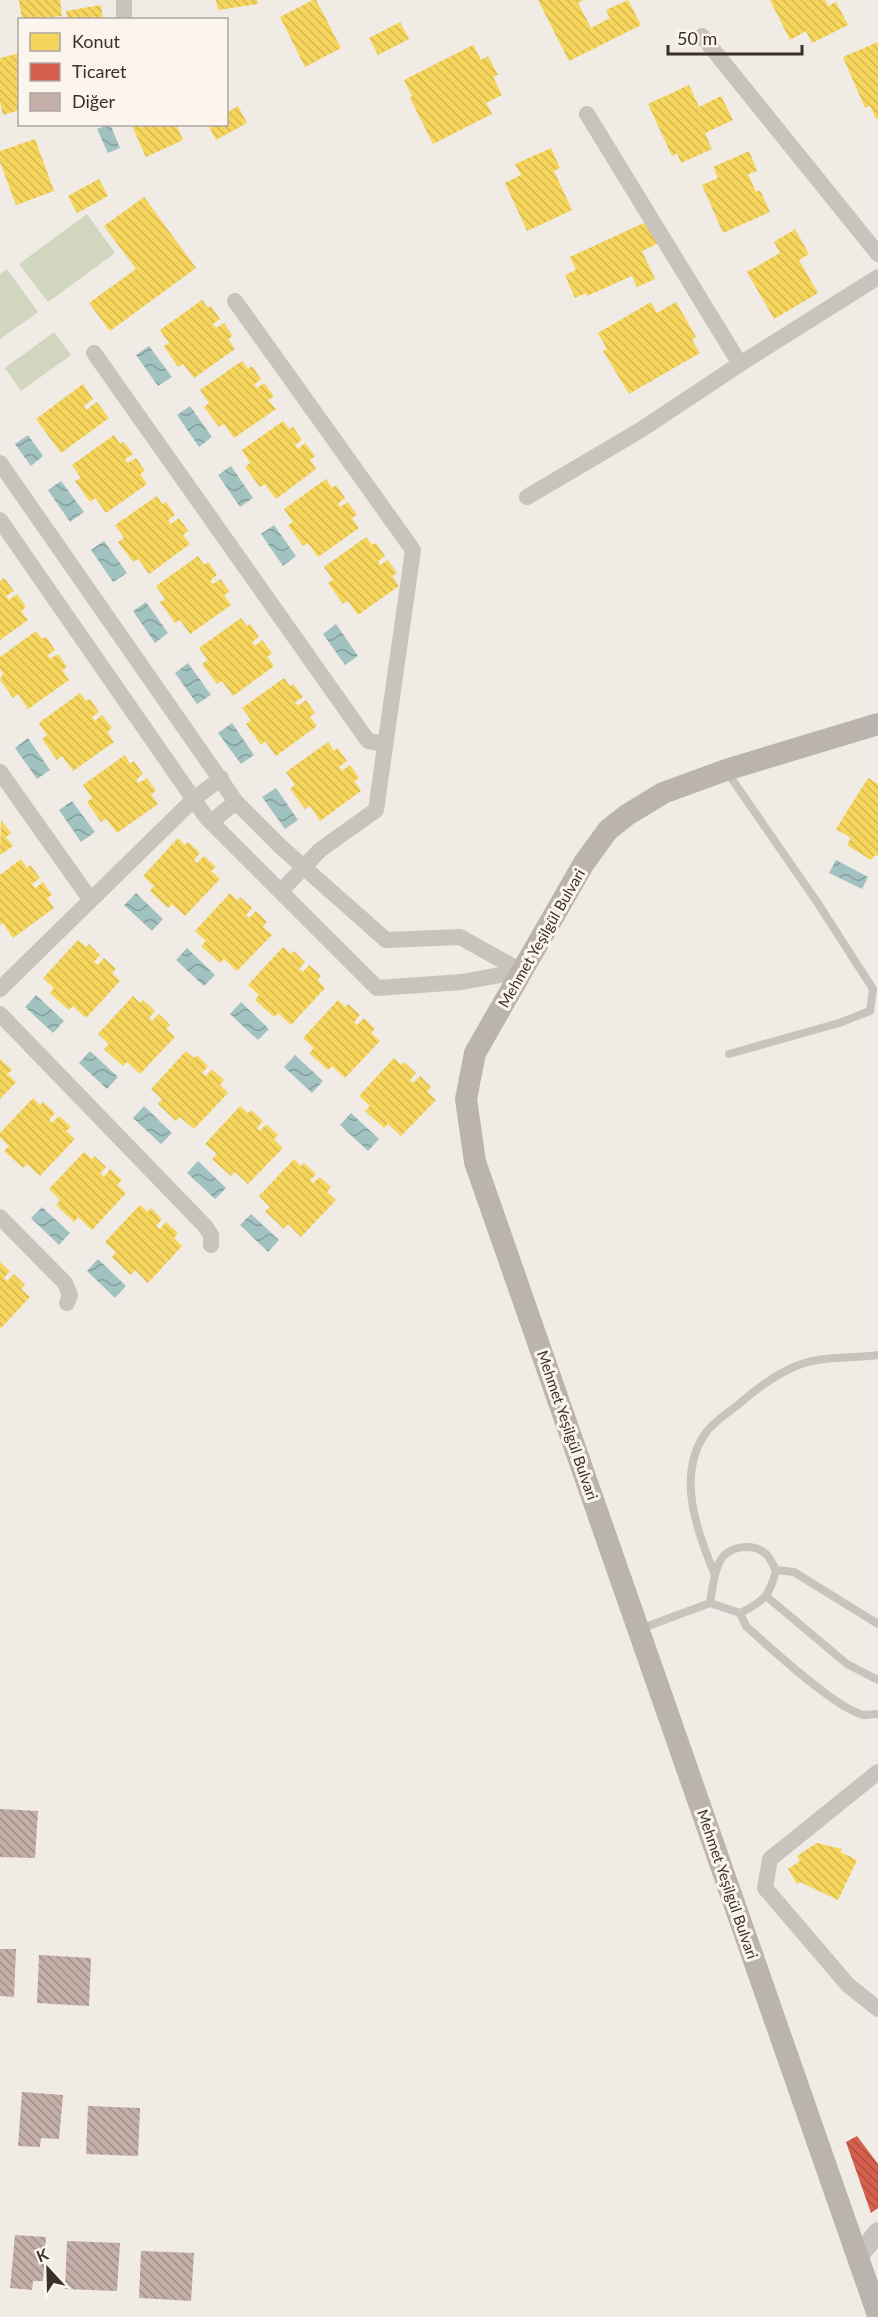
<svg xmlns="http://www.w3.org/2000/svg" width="878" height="2317" font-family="Lato,sans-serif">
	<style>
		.pitch { fill: #d1d6bf }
		.water { fill: url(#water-waves) }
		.homes { fill: url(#homes-back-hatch) }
		.shops { fill: url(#shops-back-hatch) }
		.building { fill: url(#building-back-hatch) }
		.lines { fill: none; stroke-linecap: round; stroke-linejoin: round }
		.service { stroke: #c9c3be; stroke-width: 8 }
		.minor { stroke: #c9c3be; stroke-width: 16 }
		.tertiary { stroke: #c9c3be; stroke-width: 20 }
		.secondary { stroke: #bab3ae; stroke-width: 22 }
		.labels { text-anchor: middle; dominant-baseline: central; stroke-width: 6; stroke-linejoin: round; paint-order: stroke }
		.street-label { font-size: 15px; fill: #3b302b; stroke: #fbf5ee }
	</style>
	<defs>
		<pattern id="water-waves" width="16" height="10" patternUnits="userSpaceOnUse" patternTransform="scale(1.5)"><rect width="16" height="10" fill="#a1c2c1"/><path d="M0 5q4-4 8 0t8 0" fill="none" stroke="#849e9d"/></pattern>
		<pattern id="homes-back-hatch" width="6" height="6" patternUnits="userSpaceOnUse" patternTransform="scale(1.5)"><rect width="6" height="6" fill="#f6d55c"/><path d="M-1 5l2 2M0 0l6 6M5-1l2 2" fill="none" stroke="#d4b750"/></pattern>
		<pattern id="shops-back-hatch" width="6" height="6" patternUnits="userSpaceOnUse" patternTransform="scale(1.5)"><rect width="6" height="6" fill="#d6604d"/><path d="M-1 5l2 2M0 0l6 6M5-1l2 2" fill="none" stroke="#af5040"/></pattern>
		<pattern id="building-back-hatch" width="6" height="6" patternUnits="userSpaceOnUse" patternTransform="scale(1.5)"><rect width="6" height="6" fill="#c3afa7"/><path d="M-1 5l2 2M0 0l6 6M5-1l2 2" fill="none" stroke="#a08f88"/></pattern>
	</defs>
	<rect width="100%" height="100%" fill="#f0ebe5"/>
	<!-- pitch -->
	<path class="pitch" d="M 87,214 L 115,253 L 48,302 L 19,264 Z
		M 7,269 L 38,312 L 0,339 L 0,274 Z
		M 54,332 L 71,355 L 21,391 L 5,368 Z"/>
	<!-- water -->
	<path class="water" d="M 110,124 L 120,148 L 108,153 L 97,129 Z
		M 149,346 L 172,377 L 158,386 L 136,355 Z
		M 190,406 L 212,437 L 199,447 L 177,415 Z
		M 28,435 L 43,456 L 31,466 L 15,444 Z
		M 231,466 L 253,498 L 240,507 L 218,475 Z
		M 61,481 L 84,512 L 70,522 L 48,490 Z
		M 274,525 L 296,556 L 283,566 L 261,534 Z
		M 104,541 L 127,573 L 113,582 L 91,550 Z
		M 146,602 L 168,633 L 155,643 L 133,611 Z
		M 336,624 L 358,656 L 345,665 L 323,634 Z
		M 188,663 L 211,695 L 197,704 L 175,673 Z
		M 232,723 L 254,755 L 241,764 L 218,733 Z
		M 28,738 L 50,770 L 37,779 L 15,748 Z
		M 276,788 L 298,820 L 285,829 L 262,797 Z
		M 72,801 L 95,832 L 81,842 L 59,810 Z
		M 836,860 L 868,877 L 862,889 L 829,873 Z
		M 136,893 L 163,919 L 152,931 L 124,905 Z
		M 187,948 L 215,975 L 204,986 L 176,960 Z
		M 36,995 L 64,1021 L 53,1033 L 25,1007 Z
		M 241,1002 L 269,1029 L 258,1040 L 230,1014 Z
		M 90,1051 L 118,1077 L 107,1089 L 79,1063 Z
		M 295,1055 L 323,1081 L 312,1093 L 284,1067 Z
		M 144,1106 L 172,1133 L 161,1144 L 133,1118 Z
		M 351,1113 L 379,1139 L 368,1151 L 340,1125 Z
		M 198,1161 L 226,1188 L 215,1199 L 187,1173 Z
		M 42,1207 L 70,1233 L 59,1245 L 31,1218 Z
		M 251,1214 L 279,1240 L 268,1252 L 240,1225 Z
		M 98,1259 L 126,1286 L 115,1298 L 87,1271 Z"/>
	<!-- homes -->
	<path class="homes" d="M 19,0 L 60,0 L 62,16 L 22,20 Z
		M 216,0 L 257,0 L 258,4 L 218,10 Z
		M 313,0 L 316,0 L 341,48 L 305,67 L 280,17 Z
		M 538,0 L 584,0 L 578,3 L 591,28 L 610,18 L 606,10 L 628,0 L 641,25 L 569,61 Z
		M 770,0 L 825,0 L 828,6 L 836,2 L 848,25 L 812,43 L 806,31 L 790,40 Z
		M 101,5 L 103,20 L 68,20 L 66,11 Z
		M 400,22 L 409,39 L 378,55 L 369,38 Z
		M 878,42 L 878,118 L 876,119 L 870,106 L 865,108 L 843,57 Z
		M 473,45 L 481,60 L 488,56 L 498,75 L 493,77 L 502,95 L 486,103 L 492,114 L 433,144 L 410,98 L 412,96 L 404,80 Z
		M 20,53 L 20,110 L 3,115 L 0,102 L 0,58 Z
		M 689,85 L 699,107 L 721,96 L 733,120 L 705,133 L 712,149 L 681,163 L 677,153 L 672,156 L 648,104 Z
		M 238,106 L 247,123 L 216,140 L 208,124 L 226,124 L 226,113 Z
		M 131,124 L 176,124 L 183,140 L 146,157 Z
		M 35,139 L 54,191 L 16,205 L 0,162 L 0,151 Z
		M 551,148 L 560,168 L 554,171 L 572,210 L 527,231 L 505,183 L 521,175 L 515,164 Z
		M 749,151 L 757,171 L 748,174 L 756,192 L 760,190 L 770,212 L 723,233 L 702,185 L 718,178 L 713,167 Z
		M 99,179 L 108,196 L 77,213 L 68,196 Z
		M 144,197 L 196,268 L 110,331 L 89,303 L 136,269 L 104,226 Z
		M 648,221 L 659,243 L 642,251 L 655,279 L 637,287 L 632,276 L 587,296 L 586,293 L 575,298 L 565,275 L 576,270 L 570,257 Z
		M 795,229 L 809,254 L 799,260 L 818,293 L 774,319 L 747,272 L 780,253 L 774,242 Z
		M 202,300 L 208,308 L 211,306 L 220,319 L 213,324 L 216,328 L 224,323 L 233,336 L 228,339 L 235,349 L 194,378 L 183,364 L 178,367 L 164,346 L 169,343 L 160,330 Z
		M 651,302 L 657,313 L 676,302 L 696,337 L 692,340 L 700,353 L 629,394 L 603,351 L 607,349 L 598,333 Z
		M 242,361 L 248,369 L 252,366 L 261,379 L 254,385 L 257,388 L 264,383 L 274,396 L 268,400 L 276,409 L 234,438 L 224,424 L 219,427 L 204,407 L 209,403 L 200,390 Z
		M 83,384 L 93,399 L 84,406 L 86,410 L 97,402 L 109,418 L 61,453 L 36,419 Z
		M 283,421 L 289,429 L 293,427 L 302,440 L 295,445 L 298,449 L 305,443 L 315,456 L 310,460 L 316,469 L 276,499 L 265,484 L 260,487 L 245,467 L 250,463 L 242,450 Z
		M 114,435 L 120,444 L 123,441 L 133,454 L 125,459 L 128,463 L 136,458 L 145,471 L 140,474 L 147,484 L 106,513 L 95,498 L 90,502 L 75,481 L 81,478 L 72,465 Z
		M 326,479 L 332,488 L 336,485 L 345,498 L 338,504 L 340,507 L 348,502 L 357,515 L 352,518 L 359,528 L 318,557 L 308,543 L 303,546 L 288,525 L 293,522 L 284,509 Z
		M 157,496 L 162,504 L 166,502 L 175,515 L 168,520 L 171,524 L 179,518 L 188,531 L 183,535 L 190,544 L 149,574 L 138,559 L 133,562 L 118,542 L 124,538 L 115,525 Z
		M 366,537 L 372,545 L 376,543 L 385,556 L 378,561 L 380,565 L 388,560 L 397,573 L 392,576 L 399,586 L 358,615 L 348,601 L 343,604 L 328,583 L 333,580 L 324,567 Z
		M 198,556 L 204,565 L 208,562 L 217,575 L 210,581 L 213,584 L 220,579 L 230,592 L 224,595 L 231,605 L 190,634 L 180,620 L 175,623 L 160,602 L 165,599 L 156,586 Z
		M 4,578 L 14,591 L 6,596 L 9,600 L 17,594 L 26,607 L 21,611 L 28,620 L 0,640 L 0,581 Z
		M 241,618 L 247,626 L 250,624 L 259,637 L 252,642 L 255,646 L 262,640 L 272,653 L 267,657 L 274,666 L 233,696 L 222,681 L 217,684 L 202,664 L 208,660 L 199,648 Z
		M 36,631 L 42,639 L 46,637 L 55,650 L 48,655 L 50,659 L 58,654 L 67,667 L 62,670 L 69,680 L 28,709 L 18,694 L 13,698 L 0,680 L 3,673 L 0,669 L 0,657 Z
		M 284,678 L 290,686 L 293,684 L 303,697 L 295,702 L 298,706 L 306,700 L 315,713 L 310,717 L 317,726 L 276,756 L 265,741 L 261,745 L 246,724 L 251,720 L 242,708 Z
		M 80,693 L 86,701 L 90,699 L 99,712 L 92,717 L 95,721 L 102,715 L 112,728 L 107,732 L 114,742 L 73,771 L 62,756 L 57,760 L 42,739 L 47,735 L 39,723 Z
		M 328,742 L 334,751 L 337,748 L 347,761 L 339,767 L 342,771 L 350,765 L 359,778 L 354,781 L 361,791 L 320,821 L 310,806 L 305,809 L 290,789 L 295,785 L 286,772 Z
		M 125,755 L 130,764 L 134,761 L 143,774 L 136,780 L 139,783 L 147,778 L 156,791 L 151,794 L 158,804 L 117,833 L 106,819 L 101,822 L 87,802 L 92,798 L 83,785 Z
		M 868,778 L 878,784 L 878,856 L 875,855 L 871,860 L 847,845 L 851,838 L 836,829 Z
		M 1,820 L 11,833 L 6,837 L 13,846 L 0,855 Z
		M 178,838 L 185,845 L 188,842 L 200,853 L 194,860 L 197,863 L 204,856 L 216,867 L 211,871 L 220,879 L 185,916 L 172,904 L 168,908 L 150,891 L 154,886 L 143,876 Z
		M 21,859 L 27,868 L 30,865 L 40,878 L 32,884 L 35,888 L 43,882 L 52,895 L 47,898 L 54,908 L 13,938 L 3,923 L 0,925 L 0,875 Z
		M 230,893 L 237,900 L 240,897 L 252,908 L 246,915 L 249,918 L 256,911 L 267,922 L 263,927 L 272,935 L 237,971 L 224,959 L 220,963 L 201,946 L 206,941 L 195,931 Z
		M 78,940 L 86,947 L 89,944 L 100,955 L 94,962 L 98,965 L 104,958 L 116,969 L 112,973 L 120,981 L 86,1018 L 73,1006 L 69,1010 L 50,993 L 54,988 L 43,978 Z
		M 283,947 L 291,954 L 294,951 L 305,962 L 299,969 L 303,972 L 309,965 L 321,976 L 317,980 L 325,988 L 291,1025 L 278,1013 L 274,1017 L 255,1000 L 259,995 L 248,985 Z
		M 133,996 L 140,1003 L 143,1000 L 155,1011 L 149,1018 L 152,1021 L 159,1014 L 170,1025 L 166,1029 L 175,1037 L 140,1074 L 127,1062 L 123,1066 L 104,1049 L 109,1044 L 98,1034 Z
		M 338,1000 L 345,1007 L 348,1004 L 360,1015 L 354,1022 L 357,1025 L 364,1018 L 375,1029 L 371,1033 L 380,1041 L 345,1078 L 332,1066 L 328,1070 L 309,1053 L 314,1048 L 303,1038 Z
		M 186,1051 L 194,1058 L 197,1055 L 208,1066 L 202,1073 L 206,1076 L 212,1069 L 224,1080 L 220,1085 L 228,1093 L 194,1129 L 180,1117 L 176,1121 L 158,1104 L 162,1099 L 151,1089 Z
		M 394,1058 L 401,1065 L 404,1062 L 416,1073 L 410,1080 L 413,1083 L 420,1076 L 431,1087 L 427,1092 L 436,1100 L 401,1136 L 388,1124 L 384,1128 L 365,1111 L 370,1106 L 359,1096 Z
		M 0,1059 L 12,1070 L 7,1074 L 16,1082 L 0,1099 Z
		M 33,1098 L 40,1105 L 43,1102 L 55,1113 L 49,1120 L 52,1123 L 59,1116 L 71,1127 L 66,1131 L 75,1139 L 40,1176 L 27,1164 L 23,1168 L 4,1151 L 9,1146 L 0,1137 L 0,1133 Z
		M 240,1106 L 248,1113 L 251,1110 L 263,1121 L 257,1128 L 260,1131 L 266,1124 L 278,1135 L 274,1139 L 283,1148 L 248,1184 L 235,1172 L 231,1176 L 212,1159 L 217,1154 L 205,1144 Z
		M 84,1152 L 92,1159 L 94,1156 L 106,1167 L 100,1173 L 104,1177 L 110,1169 L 122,1180 L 117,1185 L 126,1193 L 92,1230 L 78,1217 L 74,1222 L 56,1205 L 60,1200 L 49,1189 Z
		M 294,1159 L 301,1166 L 304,1163 L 316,1174 L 310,1180 L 313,1183 L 320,1177 L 331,1187 L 327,1192 L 336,1200 L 301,1237 L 288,1224 L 284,1229 L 265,1211 L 270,1207 L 259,1196 Z
		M 140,1205 L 148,1212 L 151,1208 L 162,1219 L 156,1226 L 160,1229 L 166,1222 L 178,1233 L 174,1238 L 182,1246 L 148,1283 L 135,1270 L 131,1275 L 112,1257 L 116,1252 L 105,1242 Z
		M 0,1262 L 10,1271 L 4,1278 L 7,1281 L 14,1274 L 25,1285 L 21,1289 L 30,1297 L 0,1329 Z
		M 817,1843 L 842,1849 L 840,1852 L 857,1860 L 838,1900 L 800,1882 L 797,1884 L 788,1869 L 800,1861 L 797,1856 Z"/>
	<!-- shops -->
	<path class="shops" d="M 857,2136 L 878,2164 L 878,2208 L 871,2213 L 846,2142 Z"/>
	<!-- building -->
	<path class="building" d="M 0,1809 L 38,1811 L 35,1858 L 0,1857 Z
		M 0,1949 L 16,1949 L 14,1997 L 0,1996 Z
		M 39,1955 L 91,1958 L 89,2006 L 37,2003 Z
		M 22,2092 L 63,2095 L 59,2139 L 41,2138 L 40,2147 L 18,2146 Z
		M 88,2106 L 140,2108 L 138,2156 L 86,2154 Z
		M 15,2235 L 46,2237 L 43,2281 L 33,2281 L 32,2290 L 10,2288 Z
		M 67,2241 L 120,2243 L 117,2291 L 65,2289 Z
		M 141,2251 L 194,2253 L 191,2301 L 139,2298 Z"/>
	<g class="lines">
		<!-- service -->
		<path class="service" d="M 727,772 L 817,902 L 873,989 L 870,1011 L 839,1023 L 729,1054
			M 776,1570 L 794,1572 L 878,1624
			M 715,1575 C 697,1532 675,1474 707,1431 C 715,1421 729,1412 739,1404 C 756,1389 775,1375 796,1366 C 823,1355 851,1359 878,1355
			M 766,1596 L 847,1664 L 878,1680
			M 740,1613 L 746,1626 C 768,1646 837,1710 864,1715 C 868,1715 874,1714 878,1714
			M 640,1629 L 710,1603 L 740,1613 C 763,1602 770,1596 776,1570 C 773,1565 770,1558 766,1554 C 753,1542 728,1546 720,1561 C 714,1573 712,1590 710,1603"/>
		<!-- minor -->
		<path class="minor" d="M 124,0 L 124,20
			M 702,36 L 878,254
			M 235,301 L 413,550 L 376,810 L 320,850 L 282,890
			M 94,353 L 368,741 L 385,744
			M 740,364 L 878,277
			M 0,463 L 236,802 L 281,847 L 386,940 L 460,937 L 521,971 L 462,982 L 377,988 L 206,817 L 0,520
			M 527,497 L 639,431 L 740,364 L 587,114
			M 0,772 L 90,899
			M 211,822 L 236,802
			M 0,989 L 194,799 L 221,778
			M 0,1014 L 205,1226 L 211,1235 L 211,1245
			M 0,1217 L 65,1283 L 70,1295 L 67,1303
			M 878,1772 L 770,1859 L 765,1888 L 848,1985 L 878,2009"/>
		<!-- tertiary -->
		<path class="tertiary" d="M 858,2257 L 878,2232"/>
		<!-- secondary -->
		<path class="secondary" d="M 878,724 L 726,770 L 663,793 L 627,815 L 608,830 L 584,863 L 475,1053 L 466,1099 L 475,1162 L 878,2315"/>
	</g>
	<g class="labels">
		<!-- street labels -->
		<g class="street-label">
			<text transform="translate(541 938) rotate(-60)">Mehmet Yeşilgül Bulvari</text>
			<text transform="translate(568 1425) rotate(71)">Mehmet Yeşilgül Bulvari</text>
			<text transform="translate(728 1884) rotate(71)">Mehmet Yeşilgül Bulvari</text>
		</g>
	</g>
	<!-- legend -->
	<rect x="18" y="18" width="210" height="108" fill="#fbf5ee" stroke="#aea6a0" stroke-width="1.5"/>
	<rect x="30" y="33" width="30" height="18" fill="#f6d55c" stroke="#aea6a0" stroke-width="1.5"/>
	<text x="72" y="48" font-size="18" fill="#3b302b">Konut</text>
	<rect x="30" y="63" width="30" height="18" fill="#d6604d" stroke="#aea6a0" stroke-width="1.5"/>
	<text x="72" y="78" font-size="18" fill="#3b302b">Ticaret</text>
	<rect x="30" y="93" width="30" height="18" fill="#c3afa7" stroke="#aea6a0" stroke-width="1.5"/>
	<text x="72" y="108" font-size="18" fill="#3b302b">Diğer</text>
	<!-- north arrow -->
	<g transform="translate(48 2269) rotate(338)" stroke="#fbf5ee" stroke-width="4.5" paint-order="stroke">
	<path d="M0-4.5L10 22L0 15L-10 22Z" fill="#3b302b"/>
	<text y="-9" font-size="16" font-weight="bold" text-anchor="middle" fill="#3b302b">K</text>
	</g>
	<!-- scale -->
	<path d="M668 45v9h134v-9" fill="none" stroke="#3b302b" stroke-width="3"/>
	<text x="677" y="45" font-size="18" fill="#3b302b" stroke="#fbf5ee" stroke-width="4.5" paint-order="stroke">50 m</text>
</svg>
